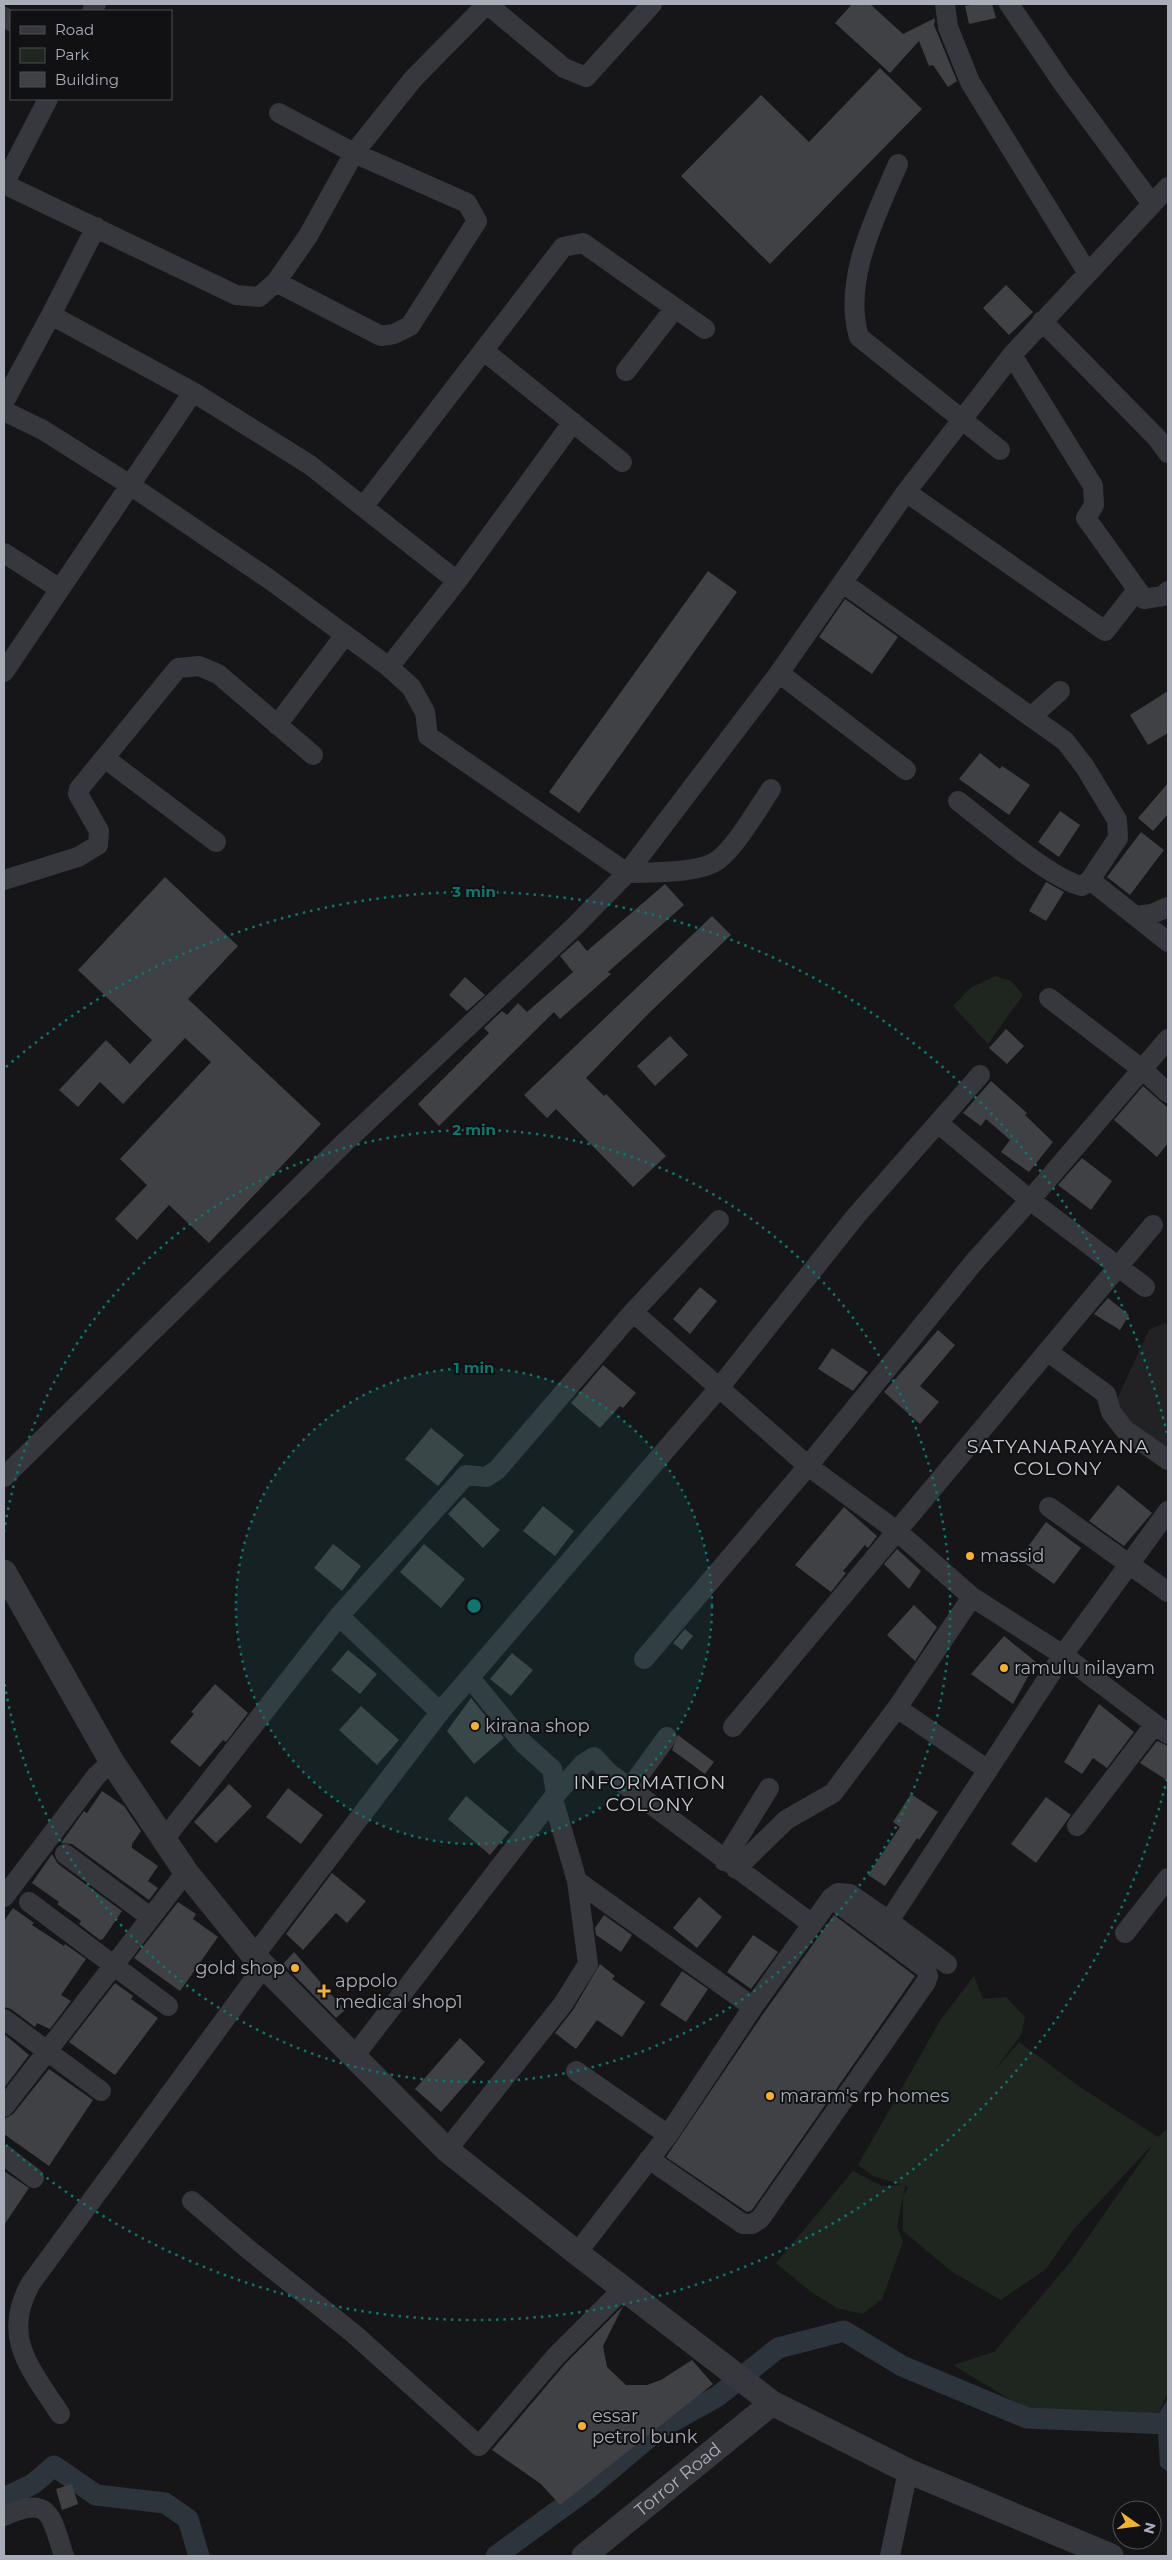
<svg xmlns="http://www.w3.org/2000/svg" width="1172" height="2560" font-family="Montserrat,sans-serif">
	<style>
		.built { fill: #222225 }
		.green { fill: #1e261f }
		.water { fill: #2c353c }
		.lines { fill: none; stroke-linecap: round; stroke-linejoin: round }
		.canal { stroke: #2c353c; stroke-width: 21 }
		.building { fill: #404145 }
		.minor { stroke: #37383d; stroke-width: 20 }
		.tertiary { stroke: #37383d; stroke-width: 25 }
		.ring { fill: none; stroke: #0f766e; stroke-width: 2.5; stroke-dasharray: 2.5 5 }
		.poi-dot { fill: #f2b134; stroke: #111113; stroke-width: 2 }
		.labels { text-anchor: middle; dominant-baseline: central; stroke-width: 4; stroke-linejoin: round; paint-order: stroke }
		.poi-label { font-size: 18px; fill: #a8adb8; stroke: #111113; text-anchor: start }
		.street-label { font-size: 18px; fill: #a8adb8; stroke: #111113 }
		.neighbourhood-label { font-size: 19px; letter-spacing: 1px; fill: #c9ccd4; stroke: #111113 }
		.centre { fill: #0f766e; stroke: #111113; stroke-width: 2.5 }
		.ring-label { font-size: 15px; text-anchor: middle; font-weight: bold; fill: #0f766e; stroke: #111113; stroke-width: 4; stroke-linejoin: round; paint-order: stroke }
	</style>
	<rect width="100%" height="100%" fill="#161618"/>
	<!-- built -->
	<path class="built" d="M 1164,1323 L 1168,1324 L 1168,1456 L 1118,1414 L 1118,1397 L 1149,1330 Z"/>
	<!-- green -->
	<path class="green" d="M 995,976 L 1011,981 L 1023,995 L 988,1044 L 953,1006 L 970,988 Z
		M 974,1976 L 983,1999 L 1006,1997 L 1025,2017 L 1021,2035 L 994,2071 L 1019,2042 L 1080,2087 L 1158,2137 L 1168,2128 L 1168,2392 L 1157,2416 L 1042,2419 L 953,2365 L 994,2352 L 1072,2260 L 1154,2143 L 1074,2229 L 1046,2269 L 1001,2300 L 952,2272 L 903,2231 L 903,2196 L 908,2187 L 905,2186 L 897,2226 L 903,2242 L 882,2299 L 863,2314 L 837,2308 L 811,2292 L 776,2263 L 853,2171 L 882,2186 L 902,2185 L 873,2176 L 858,2165 L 941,2019 Z"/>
	<!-- water -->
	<path class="water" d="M 1168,2399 L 1168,2472 L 1160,2466 L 1157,2416 Z"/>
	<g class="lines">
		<!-- canal -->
		<path class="canal" d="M 4,2498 L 33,2484 L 54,2466 L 96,2495 L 165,2503 L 188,2519 L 199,2556
			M 496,2556 L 589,2488 L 659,2429 L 718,2396 L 778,2348 L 844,2331 L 902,2366 L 1027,2418 L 1168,2424"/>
	</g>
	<!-- building -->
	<path class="building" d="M 852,4 L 870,4 L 903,34 L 935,18 L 934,25 L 957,81 L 948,87 L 933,65 L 929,66 L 919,41 L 890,73 L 835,23 Z
		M 976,4 L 992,4 L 996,18 L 969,24 L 965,6 Z
		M 880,68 L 922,109 L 770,264 L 681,176 L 761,95 L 809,142 Z
		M 1006,285 L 1033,312 L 1009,335 L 983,308 Z
		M 708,571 L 737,592 L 579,813 L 549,792 Z
		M 845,599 L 898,637 L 872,674 L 819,637 Z
		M 1168,691 L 1168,733 L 1148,745 L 1130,715 Z
		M 980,753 L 1000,769 L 1002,766 L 1030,785 L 1009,815 L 959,779 Z
		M 1168,783 L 1168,814 L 1153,831 L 1138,818 Z
		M 1060,811 L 1080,825 L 1059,857 L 1038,842 Z
		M 1141,832 L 1164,850 L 1130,895 L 1107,877 Z
		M 165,877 L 238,946 L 188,999 L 321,1124 L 209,1243 L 169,1205 L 137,1240 L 115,1219 L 147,1185 L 120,1159 L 211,1062 L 185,1038 L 123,1104 L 100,1082 L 78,1107 L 59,1090 L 106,1040 L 130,1064 L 152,1040 L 78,970 Z
		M 1046,882 L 1064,892 L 1046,921 L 1029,911 Z
		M 665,884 L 684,905 L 608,972 L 611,974 L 560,1019 L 554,1012 L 439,1126 L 418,1104 L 489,1033 L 484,1028 L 502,1011 L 507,1015 L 518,1003 L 527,1012 L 573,972 L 560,956 L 578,940 L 587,951 Z
		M 712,916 L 731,935 L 649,1013 L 586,1078 L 604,1096 L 606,1094 L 666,1156 L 633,1187 L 556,1109 L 547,1118 L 524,1095 Z
		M 465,977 L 485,995 L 467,1011 L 449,995 Z
		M 1006,1029 L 1024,1046 L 1007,1064 L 989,1048 Z
		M 670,1036 L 688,1055 L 655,1086 L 637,1066 Z
		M 991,1081 L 1027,1113 L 1025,1115 L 1053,1142 L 1029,1172 L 1001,1152 L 1010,1140 L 986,1119 L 981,1126 L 963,1113 Z
		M 1143,1086 L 1168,1108 L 1168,1143 L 1157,1157 L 1114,1120 Z
		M 1082,1158 L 1112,1181 L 1091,1210 L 1058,1185 Z
		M 700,1287 L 717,1301 L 690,1334 L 673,1319 Z
		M 1108,1298 L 1129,1315 L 1120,1330 L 1094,1314 Z
		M 938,1330 L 955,1345 L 920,1386 L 939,1402 L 920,1424 L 884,1392 Z
		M 832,1348 L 868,1372 L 853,1391 L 818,1369 Z
		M 603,1365 L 636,1393 L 623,1408 L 620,1406 L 600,1428 L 571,1403 Z
		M 431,1428 L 464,1455 L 438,1486 L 405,1459 Z
		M 1118,1485 L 1152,1513 L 1124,1546 L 1089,1521 Z
		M 464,1497 L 500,1530 L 483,1548 L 448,1514 Z
		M 543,1506 L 574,1531 L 555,1556 L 523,1531 Z
		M 844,1507 L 877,1536 L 868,1548 L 865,1545 L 843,1571 L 846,1573 L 831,1592 L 795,1565 Z
		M 1046,1522 L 1081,1548 L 1054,1584 L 1019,1559 Z
		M 333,1544 L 361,1566 L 342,1591 L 314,1568 Z
		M 424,1544 L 465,1579 L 441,1608 L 400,1572 Z
		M 897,1549 L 921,1571 L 909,1589 L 884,1564 Z
		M 914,1605 L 937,1627 L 915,1661 L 887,1635 Z
		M 685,1629 L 693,1636 L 682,1650 L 673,1643 Z
		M 1004,1636 L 1036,1662 L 1013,1704 L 971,1674 Z
		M 348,1650 L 377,1674 L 360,1694 L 331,1670 Z
		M 512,1653 L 533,1670 L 511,1696 L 490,1679 Z
		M 215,1684 L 248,1713 L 226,1742 L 223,1740 L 200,1767 L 170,1742 L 194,1714 L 191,1712 Z
		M 471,1698 L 504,1738 L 474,1764 L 447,1731 Z
		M 1099,1704 L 1134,1732 L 1107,1768 L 1093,1758 L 1082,1774 L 1064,1762 Z
		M 361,1706 L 399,1740 L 377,1765 L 339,1730 Z
		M 678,1735 L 714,1762 L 705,1774 L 672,1750 Z
		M 1157,1741 L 1168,1746 L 1168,1781 L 1140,1763 Z
		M 229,1784 L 252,1806 L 216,1843 L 194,1822 Z
		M 288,1788 L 323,1815 L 301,1844 L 266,1817 Z
		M 102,1791 L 124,1806 L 141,1831 L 132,1844 L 132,1848 L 158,1866 L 148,1881 L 158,1888 L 149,1900 L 72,1844 L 61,1843 L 84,1811 L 87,1813 Z
		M 911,1794 L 938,1812 L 919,1840 L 917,1838 L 885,1886 L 868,1875 L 900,1827 L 893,1822 Z
		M 466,1796 L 509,1832 L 490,1855 L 448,1819 Z
		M 1046,1797 L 1071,1815 L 1036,1863 L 1011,1844 Z
		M 52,1854 L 58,1864 L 122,1911 L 103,1939 L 100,1940 L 79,1924 L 81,1921 L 57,1904 L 59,1902 L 32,1883 Z
		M 332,1873 L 366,1901 L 347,1923 L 336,1913 L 303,1950 L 286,1934 Z
		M 699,1897 L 722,1917 L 697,1948 L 673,1928 Z
		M 178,1902 L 196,1914 L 193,1919 L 218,1937 L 180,1991 L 134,1958 Z
		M 13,1908 L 34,1923 L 32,1925 L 64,1946 L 65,1944 L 86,1959 L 61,1995 L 71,2001 L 50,2029 L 37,2023 L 35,2027 L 11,2009 L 4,2007 L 4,1921 Z
		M 604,1915 L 632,1935 L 621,1952 L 596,1935 L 595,1928 Z
		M 834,1915 L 915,1976 L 752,2210 L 747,2212 L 666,2157 L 763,2014 Z
		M 753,1935 L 778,1952 L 751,1989 L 727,1972 Z
		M 294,1952 L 345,2010 L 336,2018 L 283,1964 Z
		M 600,1964 L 615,1976 L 612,1979 L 645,2002 L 622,2037 L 597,2020 L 576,2049 L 555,2033 L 573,2010 Z
		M 682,1971 L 708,1989 L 686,2022 L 660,2005 Z
		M 115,1983 L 133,1996 L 131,1999 L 158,2018 L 115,2075 L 69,2042 Z
		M 4,2034 L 29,2055 L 4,2088 Z
		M 460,2038 L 485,2062 L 441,2112 L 415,2089 Z
		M 49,2069 L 93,2100 L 49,2166 L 4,2134 L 4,2119 L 13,2114 Z
		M 4,2171 L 29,2188 L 4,2225 Z
		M 623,2306 L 603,2346 L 607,2367 L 626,2385 L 647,2385 L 661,2380 L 692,2360 L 713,2384 L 560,2505 L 541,2484 L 492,2450 L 565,2364 Z
		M 72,2484 L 78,2504 L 62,2510 L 56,2489 Z"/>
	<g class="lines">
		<!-- minor -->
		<path class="minor" d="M 487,4 L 564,68 L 586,77 L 652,4
			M 945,4 L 948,27 L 970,82 L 1087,272
			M 1009,4 L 1062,82 L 1152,204
			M 92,11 L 96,4
			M 4,17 L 11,21
			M 898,164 C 876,216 842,280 859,337 L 1000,450
			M 4,184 L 236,295 L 259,297 L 276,282 L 308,236 L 354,153 L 413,79 L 487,4
			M 4,184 L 48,99
			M 276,282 L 381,336 L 394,334 L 410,326 L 477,221 L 467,203 L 354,153 L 279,113
			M 51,315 L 96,227
			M 1042,321 L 1157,438 L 1168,453
			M 484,351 L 622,462
			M 1012,355 L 1093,486 L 1094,505 L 1086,518 L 1144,599 L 1163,596 L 1168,591
			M 626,371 L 675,308
			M 4,402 L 51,315 L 193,392 L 310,465 L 457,581
			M 4,411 L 43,430 L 130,485 L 269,579 L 389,667 L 411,687 L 425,712 L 428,736 L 627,873 C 650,872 699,874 718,860 C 737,845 757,810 771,789
			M 906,492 L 1105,631 L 1137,590
			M 363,507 L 563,247 L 583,243 L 705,329
			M 4,553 L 60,589
			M 843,583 L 1065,741 L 1085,767 L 1117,820 L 1118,838 L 1090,880 L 1082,886 C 1050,879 987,823 958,801
			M 389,667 L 457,581 L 573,422
			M 4,672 L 193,392
			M 779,673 L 906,770
			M 1032,716 L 1060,691
			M 277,725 L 345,635
			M 106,759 L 216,842
			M 4,880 L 78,857 L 98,845 L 99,831 L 78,794 L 79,789 L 178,668 L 199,666 L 218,674 L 313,755
			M 1090,880 L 1168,942
			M 1135,916 L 1152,914 L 1168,907
			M 1049,998 L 1143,1070 L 1168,1093
			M 938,1123 L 1030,1200 L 1145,1287
			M 633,1312 L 808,1466 L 898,1532 L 972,1597 L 1063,1655 L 1168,1734
			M 1048,1352 L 1106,1394 L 1111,1412 L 1125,1430 L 1168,1460
			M 4,1477 L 344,1143 L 575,926 L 627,873 L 777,676 L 906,492 L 1012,355 L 1168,187
			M 1049,1507 L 1168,1592
			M 339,1616 L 466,1475 L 486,1477 L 497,1470 L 633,1312 L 719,1220
			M 644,1659 L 808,1466 L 974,1262 L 1030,1200 L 1168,1039
			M 471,1679 L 524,1744 L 552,1769 L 556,1794
			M 897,1708 L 988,1770
			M 733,1727 L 1153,1225
			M 630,1788 L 667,1737
			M 1077,1826 L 1155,1724
			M 165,1838 L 339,1616 L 440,1712
			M 65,1854 L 150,1917
			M 724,1861 L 769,1788
			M 736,1869 L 786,1820 L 833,1793 L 897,1708 L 972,1597
			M 577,1881 L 753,2007 L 668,2135 L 577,2253
			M 4,1897 L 97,1775 L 112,1762
			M 29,1902 L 168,2006
			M 889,1921 L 947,1964
			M 1125,1933 L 1168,1878
			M 254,1956 L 440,1712 L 719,1388 L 855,1217 L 980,1075
			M 753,2007 L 831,1898 L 838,1893 L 850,1894 L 889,1921 L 1063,1655 L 1168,1511
			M 4,2019 L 101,2091
			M 355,2055 L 556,1794 L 583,1764 L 594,1757 L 609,1773 L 812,1924
			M 576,2071 L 668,2135
			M 4,2107 L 186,1872
			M 447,2150 L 563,2004 L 588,1964 L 577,1881 L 553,1799
			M 4,2155 L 34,2178
			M 649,2159 L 743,2224 L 752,2224 L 760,2219 L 926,1982 L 928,1976 L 926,1969 L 831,1898
			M 192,2201 L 248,2249 L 354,2334 L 479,2446 L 556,2356 L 624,2288
			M 60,2414 C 31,2369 0,2337 31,2283 L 264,1966
			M 4,2516 C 51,2494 51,2517 64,2556
			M 890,2556 L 908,2471"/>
		<!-- tertiary -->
		<g class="tertiary">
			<path d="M 4,1572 L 112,1762 L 186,1872 L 254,1956 L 447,2150 L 577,2253 L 772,2403 L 908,2471 L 1111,2556"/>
			<path id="s1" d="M 584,2556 L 772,2403"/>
		</g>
	</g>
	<!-- distance rings -->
	<circle cx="474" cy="1606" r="238" fill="#0f766e" fill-opacity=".12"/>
	<g class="ring">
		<circle cx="474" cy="1606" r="238"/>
		<path d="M4 1532A476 476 0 1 1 4 1680"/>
		<path d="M1167 1779A714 714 0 0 1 6 2145M6 1067A714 714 0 0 1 1167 1433"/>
	</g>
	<!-- markers -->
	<g class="poi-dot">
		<circle cx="970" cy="1556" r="5"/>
		<circle cx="1004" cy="1668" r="5"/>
		<circle cx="475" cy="1726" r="5"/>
		<circle cx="295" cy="1968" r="5"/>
		<path d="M321.5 1983.5h5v5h5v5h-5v5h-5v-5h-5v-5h5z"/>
		<circle cx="770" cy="2096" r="5"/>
		<circle cx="582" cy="2426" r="5"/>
	</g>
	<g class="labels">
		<!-- poi labels -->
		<g class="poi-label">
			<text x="980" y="1556">massid</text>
			<text x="1014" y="1668">ramulu nilayam</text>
			<text x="485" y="1726">kirana shop</text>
			<text x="285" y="1968" text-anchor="end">gold shop</text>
			<text x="335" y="1981">appolo<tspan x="335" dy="21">medical shop1</tspan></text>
			<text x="780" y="2096">maram's rp homes</text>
			<text x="592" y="2416">essar<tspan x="592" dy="21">petrol bunk</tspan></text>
		</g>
		<!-- street labels -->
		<g class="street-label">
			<text stroke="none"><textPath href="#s1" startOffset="121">Torror Road</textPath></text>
		</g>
		<!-- neighbourhood labels -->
		<g class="neighbourhood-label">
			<text x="1058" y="1446">SATYANARAYANA<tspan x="1058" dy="22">COLONY</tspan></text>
			<text x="650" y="1782">INFORMATION<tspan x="650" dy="22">COLONY</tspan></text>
		</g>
	</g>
	<circle cx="474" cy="1606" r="8" class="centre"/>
	<g class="ring-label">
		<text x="474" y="897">3 min</text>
		<text x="474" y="1135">2 min</text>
		<text x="474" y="1373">1 min</text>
	</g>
	<!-- border -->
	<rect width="1172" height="2560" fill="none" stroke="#a8adb8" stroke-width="10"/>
	<!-- legend -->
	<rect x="10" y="10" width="162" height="90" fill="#111113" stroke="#4d4f55"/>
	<rect x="20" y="26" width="25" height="8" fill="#37383d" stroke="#4d4f55"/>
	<text x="55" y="35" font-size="15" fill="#a8adb8">Road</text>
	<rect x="20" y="48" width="25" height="15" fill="#1e261f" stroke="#4d4f55"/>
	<text x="55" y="60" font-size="15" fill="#a8adb8">Park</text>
	<rect x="20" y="72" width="25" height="15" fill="#404145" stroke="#4d4f55"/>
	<text x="55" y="85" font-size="15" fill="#a8adb8">Building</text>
	<!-- north arrow -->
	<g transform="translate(1137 2525) rotate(104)"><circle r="24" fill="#111113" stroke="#4d4f55"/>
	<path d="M0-4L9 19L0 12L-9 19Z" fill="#f2b134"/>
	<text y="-8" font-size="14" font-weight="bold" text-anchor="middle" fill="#a8adb8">N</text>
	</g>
</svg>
